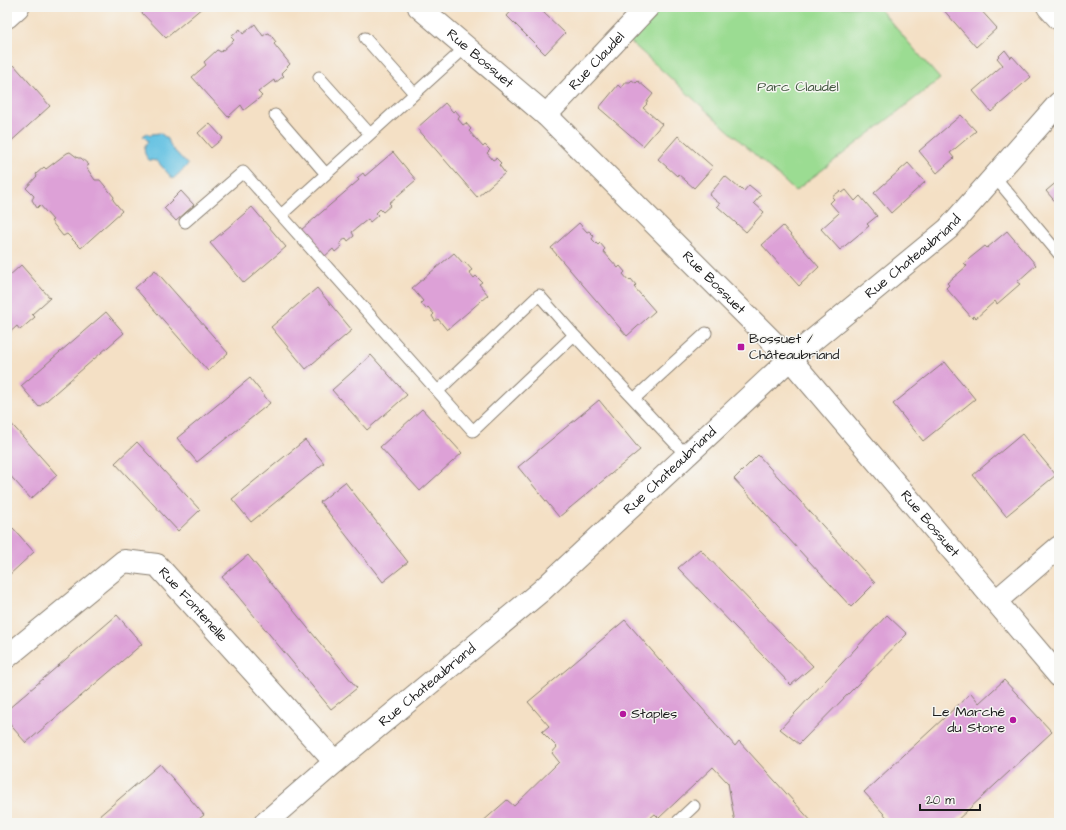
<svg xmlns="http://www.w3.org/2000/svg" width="1066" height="830" font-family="'Architects Daughter',sans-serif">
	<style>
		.green { fill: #9bdc92; stroke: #5c7c57 }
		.water { fill: #64c1e2; stroke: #406e7f }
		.building { fill: #dda1d7 }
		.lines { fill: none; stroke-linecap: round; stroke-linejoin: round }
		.service-casing { stroke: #887e70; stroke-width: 13 }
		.minor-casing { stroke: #887e70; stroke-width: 24 }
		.service { stroke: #fff; stroke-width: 11 }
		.minor { stroke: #fff; stroke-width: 22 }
		.poi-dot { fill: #b5179e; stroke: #f6f6f2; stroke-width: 1.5 }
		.labels { text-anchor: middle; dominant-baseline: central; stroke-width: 3; stroke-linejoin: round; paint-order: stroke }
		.street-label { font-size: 14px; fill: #1c1c1c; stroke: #f6f6f2 }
		.park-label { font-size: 14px; fill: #42563f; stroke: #f6f6f2 }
		.poi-label { font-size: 14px; fill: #1c1c1c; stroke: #f6f6f2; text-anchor: start }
	</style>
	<rect width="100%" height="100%" fill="#f6f6f2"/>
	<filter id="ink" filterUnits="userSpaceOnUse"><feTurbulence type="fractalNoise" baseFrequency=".025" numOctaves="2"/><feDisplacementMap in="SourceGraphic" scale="8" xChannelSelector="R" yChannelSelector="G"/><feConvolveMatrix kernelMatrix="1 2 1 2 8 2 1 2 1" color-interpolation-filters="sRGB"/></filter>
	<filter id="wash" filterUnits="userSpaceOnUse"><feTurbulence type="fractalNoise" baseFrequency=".012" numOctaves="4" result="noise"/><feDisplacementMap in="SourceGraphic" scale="16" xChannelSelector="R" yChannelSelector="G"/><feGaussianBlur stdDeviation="0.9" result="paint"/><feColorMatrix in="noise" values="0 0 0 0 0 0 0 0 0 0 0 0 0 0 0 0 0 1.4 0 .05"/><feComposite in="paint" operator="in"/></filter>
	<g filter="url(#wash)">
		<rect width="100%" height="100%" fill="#f4e0c5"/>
		<!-- green -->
		<path class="green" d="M 648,7 L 878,7 L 940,79 L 795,191 L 622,34 Z"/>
		<!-- water -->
		<path class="water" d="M 147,133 L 150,136 L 152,134 L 160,133 L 168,139 L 171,147 L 188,165 L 173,179 L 157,161 L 149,160 C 143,153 143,149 148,141 L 143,136 Z"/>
		<g id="blocks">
			<!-- building -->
			<path class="building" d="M 141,7 L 203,7 L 166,38 L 140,11 L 143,8 Z
				M 515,7 L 548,7 L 543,12 L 565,33 L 545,54 L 507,16 Z
				M 941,7 L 978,7 L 997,28 L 976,47 Z
				M 255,24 L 263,36 L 266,34 L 269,33 L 276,42 L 274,44 L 290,64 L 281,73 L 284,76 L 275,83 L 274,80 L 258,92 L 262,96 L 244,110 L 241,105 L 228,117 L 192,77 L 206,65 L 204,62 L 217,50 L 221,52 L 234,40 L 231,37 L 240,29 L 243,34 Z
				M 1005,50 L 1011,58 L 1012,56 L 1031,77 L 991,112 L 973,91 L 1003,65 L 997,58 Z
				M 14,65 L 50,106 L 7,145 L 7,72 Z
				M 632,80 L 636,83 L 638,81 L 653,94 L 646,103 L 647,104 L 643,108 L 662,124 L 643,146 L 599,108 L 618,85 L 621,88 L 625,82 L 630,82 Z
				M 445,103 L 453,112 L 455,110 L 460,116 L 458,119 L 463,125 L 466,123 L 471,129 L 469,131 L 483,147 L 485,145 L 490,150 L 487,153 L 493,160 L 496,158 L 501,163 L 499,165 L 505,173 L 477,197 L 417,128 Z
				M 961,115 L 976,131 L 950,153 L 954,158 L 937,173 L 919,151 Z
				M 209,123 L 223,138 L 211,148 L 198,133 Z
				M 678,136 L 713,167 L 694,188 L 678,174 L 677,176 L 658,159 Z
				M 70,152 L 78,158 L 81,158 L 89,165 L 86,167 L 95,180 L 100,180 L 114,197 L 113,200 L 122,211 L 81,248 L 67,234 L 63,236 L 51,221 L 53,220 L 40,205 L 37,208 L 32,200 L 34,196 L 26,188 L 37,176 L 36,174 L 44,167 L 46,169 L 67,153 Z
				M 393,152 L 416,180 L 389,203 L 391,205 L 383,212 L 380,209 L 376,213 L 378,215 L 370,222 L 368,219 L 352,232 L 354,236 L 348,241 L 346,238 L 340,243 L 342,246 L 335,252 L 333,249 L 324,257 L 301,230 L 359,180 L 357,178 L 363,173 L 365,176 Z
				M 908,163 L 925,182 L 891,213 L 874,193 Z
				M 725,176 L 740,189 L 741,188 L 744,191 L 749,185 L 761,195 L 754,203 L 764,212 L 746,232 L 717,206 L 720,204 L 709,195 Z
				M 1059,180 L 1059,206 L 1046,191 Z
				M 846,190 L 855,201 L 860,196 L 877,216 L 867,224 L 869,226 L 840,250 L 821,229 L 839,213 L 830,203 L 834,199 L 832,197 L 840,191 L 842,193 Z
				M 181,191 L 194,205 L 176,221 L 164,208 Z
				M 252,207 L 286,247 L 244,283 L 210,243 Z
				M 579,223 L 587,232 L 589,231 L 594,236 L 592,239 L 598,245 L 600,243 L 605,249 L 603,251 L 618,268 L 620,266 L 625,272 L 623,274 L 629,281 L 631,279 L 636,285 L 634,287 L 655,311 L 627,336 L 551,248 Z
				M 783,226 L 819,267 L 799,286 L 762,245 Z
				M 1007,231 L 1036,265 L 1017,282 L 1020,284 L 997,304 L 995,301 L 976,318 L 974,316 L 972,318 L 946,288 L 949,285 L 947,283 L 967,266 L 964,263 L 985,246 L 987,248 Z
				M 454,253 L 463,263 L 465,262 L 472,270 L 469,272 L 474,278 L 476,276 L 482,282 L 479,284 L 488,295 L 447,330 L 438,319 L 435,321 L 432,316 L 434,314 L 428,307 L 426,309 L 421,303 L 423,301 L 412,288 Z
				M 21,265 L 50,298 L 32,314 L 35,317 L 20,330 L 17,326 L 7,335 L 7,278 Z
				M 155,270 L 228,353 L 208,371 L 135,288 Z
				M 317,288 L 352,330 L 306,369 L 271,327 Z
				M 106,312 L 124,333 L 39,407 L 21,386 Z
				M 371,355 L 407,395 L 367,430 L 332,390 Z
				M 945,362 L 975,399 L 923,441 L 893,404 Z
				M 250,378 L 270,403 L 197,462 L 177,438 Z
				M 599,400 L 640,450 L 559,517 L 518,467 Z
				M 422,409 L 462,453 L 420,491 L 380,447 Z
				M 7,419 L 57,475 L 31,499 L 7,472 Z
				M 1022,434 L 1056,475 L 1006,516 L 973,475 Z
				M 305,440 L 324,463 L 251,522 L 232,499 Z
				M 137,442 L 200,510 L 178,531 L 115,463 Z
				M 758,455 L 875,583 L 851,607 L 734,479 Z
				M 345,482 L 408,562 L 383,582 L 320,502 Z
				M 13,528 L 34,552 L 7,577 L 7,533 Z
				M 700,549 L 813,666 L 791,685 L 678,568 Z
				M 248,555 L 357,688 L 331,709 L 222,577 Z
				M 117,615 L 142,644 L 26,743 L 7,721 L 7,710 Z
				M 887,615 L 907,634 L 799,744 L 780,729 Z
				M 625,620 L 735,746 L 739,741 L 813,823 L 735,823 L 728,783 L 713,767 L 659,818 L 655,814 L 644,823 L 481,823 L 507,800 L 514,806 L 559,762 L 552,753 L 557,747 L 542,732 L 549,726 L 528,702 Z
				M 1004,680 L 1052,732 L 954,823 L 892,823 L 864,792 L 971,693 L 979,703 Z
				M 160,764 L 204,815 L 194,823 L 91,823 Z"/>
		</g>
	</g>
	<g filter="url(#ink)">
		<use href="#blocks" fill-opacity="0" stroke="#887e70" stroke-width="1"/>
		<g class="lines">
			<defs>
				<path id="service" d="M 365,38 L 414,93
					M 466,47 L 281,215 L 473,431 L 574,335 L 686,455
					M 319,77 L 370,134
					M 275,115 L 326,174
					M 994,176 L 1059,254
					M 185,222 L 243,172 L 281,215
					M 438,391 L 539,295 L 574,335
					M 634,399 L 706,333
					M 676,823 L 694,806"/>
				<g id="minor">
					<path id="s1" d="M 419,7 L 546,115 L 790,359 L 1059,676"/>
					<path d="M 1048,7 L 1059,19"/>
					<path d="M 7,17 L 18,7"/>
					<path id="s2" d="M 546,115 L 648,7"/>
					<path d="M 996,601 L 1059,547"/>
					<path id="s3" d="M 7,657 L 124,561 L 157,565 L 335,762"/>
					<path id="s4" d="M 265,823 L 335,762 L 541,591 L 790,359 L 948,229 L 1059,103"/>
				</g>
			</defs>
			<!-- service casing -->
			<use href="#service" class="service-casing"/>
			<!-- minor casing -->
			<use href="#minor" class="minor-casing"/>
			<!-- service -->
			<use href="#service" class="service"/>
			<!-- minor -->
			<use href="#minor" class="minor"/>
		</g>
	</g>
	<!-- markers -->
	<g class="poi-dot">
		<rect x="737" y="343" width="8" height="8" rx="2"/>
		<circle cx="623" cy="714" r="4"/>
		<circle cx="1013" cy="720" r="4"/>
	</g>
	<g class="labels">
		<!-- street labels -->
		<g class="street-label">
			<text stroke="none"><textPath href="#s1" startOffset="80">Rue Bossuet</textPath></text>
			<text stroke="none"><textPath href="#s2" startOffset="74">Rue Claudel</textPath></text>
			<text stroke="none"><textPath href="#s4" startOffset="861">Rue Chateaubriand</textPath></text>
			<text stroke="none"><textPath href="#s1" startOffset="404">Rue Bossuet</textPath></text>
			<text stroke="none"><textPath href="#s4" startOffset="537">Rue Chateaubriand</textPath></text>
			<text stroke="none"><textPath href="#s1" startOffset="728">Rue Bossuet</textPath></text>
			<text stroke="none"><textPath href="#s3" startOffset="238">Rue Fontenelle</textPath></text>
			<text stroke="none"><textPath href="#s4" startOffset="213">Rue Chateaubriand</textPath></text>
		</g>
		<!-- park labels -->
		<g class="park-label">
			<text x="798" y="87">Parc Claudel</text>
		</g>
		<!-- poi labels -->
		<g class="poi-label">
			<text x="749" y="339">Bossuet /<tspan x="749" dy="16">Châteaubriand</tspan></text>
			<text x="1005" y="712" text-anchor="end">Le Marché<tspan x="1005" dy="16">du Store</tspan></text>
			<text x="631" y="714">Staples</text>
		</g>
	</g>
	<!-- margin -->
	<rect width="1066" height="830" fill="none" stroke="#f6f6f2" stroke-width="24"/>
	<!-- scale -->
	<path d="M920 804v6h60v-6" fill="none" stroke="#1c1c1c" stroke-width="2"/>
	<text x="926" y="804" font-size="12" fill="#1c1c1c" stroke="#f6f6f2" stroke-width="3" paint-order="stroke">20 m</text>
</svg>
